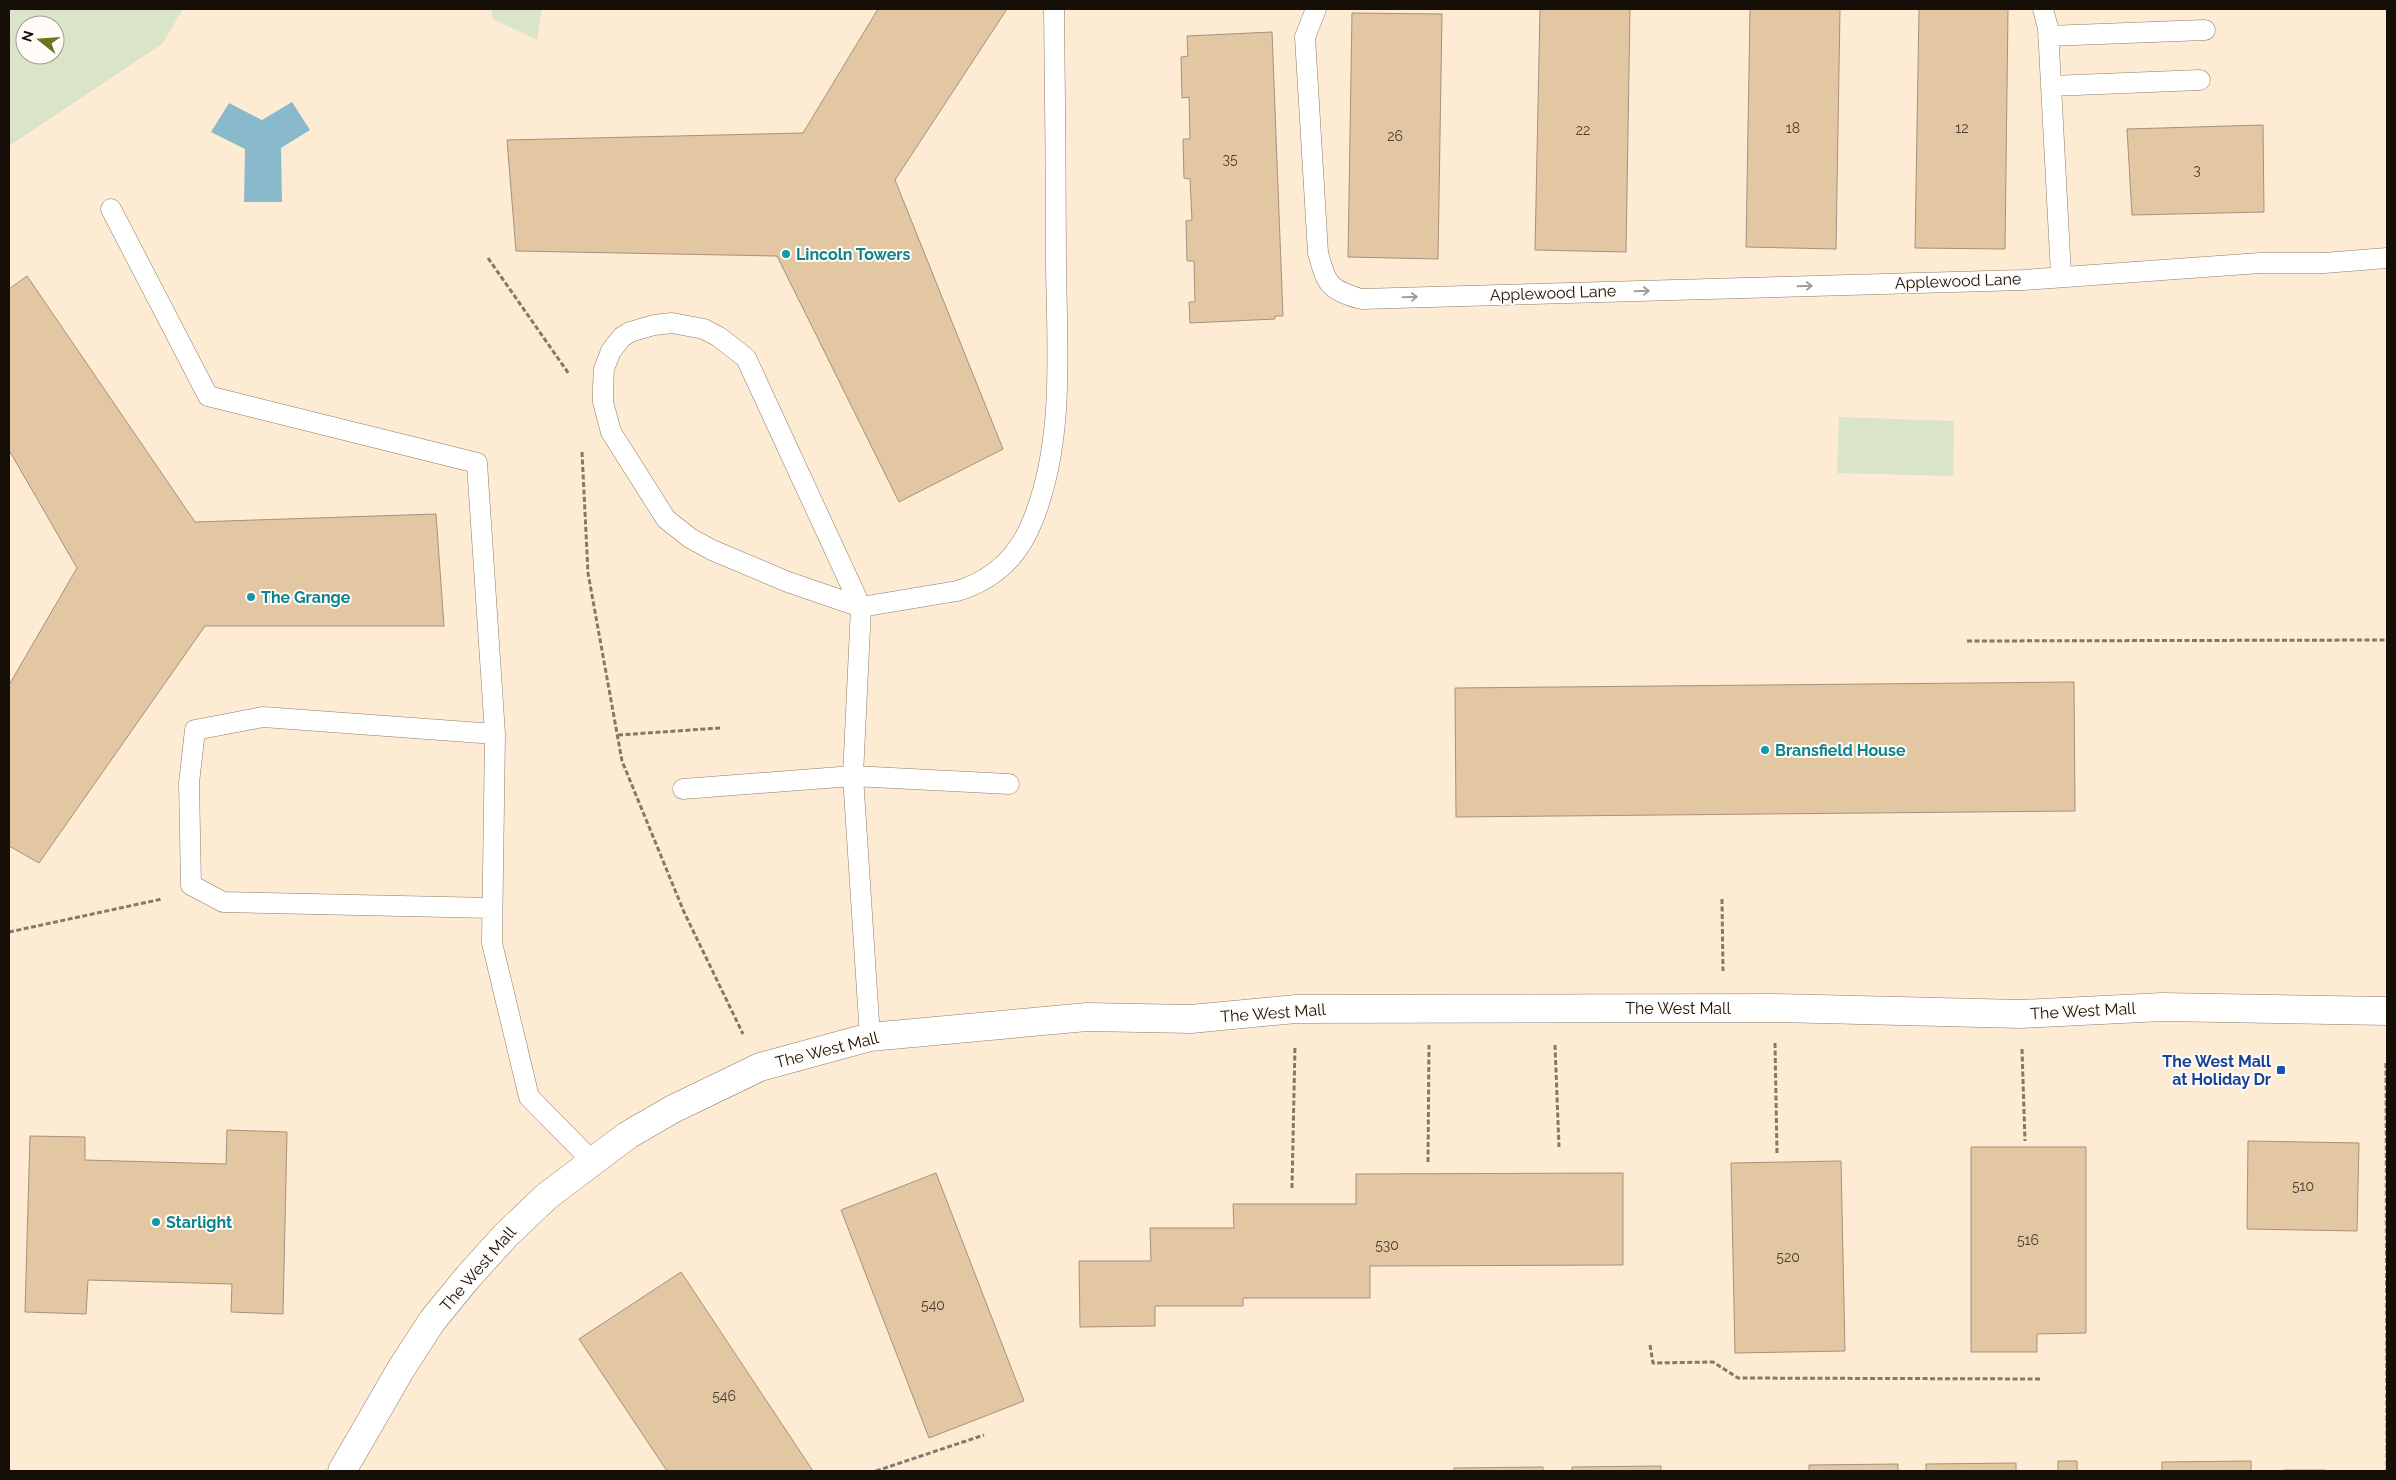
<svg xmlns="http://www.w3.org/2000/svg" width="2396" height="1480" font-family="Raleway,sans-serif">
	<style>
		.green { fill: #d9e4c9; fill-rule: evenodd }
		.water { fill: #89bacc }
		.building { fill: #e3c7a2; stroke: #a3927c }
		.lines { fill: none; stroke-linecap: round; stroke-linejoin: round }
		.lane-casing { stroke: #8c7c67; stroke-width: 21 }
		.secondary-casing { stroke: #8c7c67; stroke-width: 29 }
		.path { stroke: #847869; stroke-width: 3; stroke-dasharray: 5 2.5; stroke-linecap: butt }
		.lane { stroke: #fff; stroke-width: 20 }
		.secondary { stroke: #fff; stroke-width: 28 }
		.oneway { stroke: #a19f9c }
		.culture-dot { fill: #0f9aa8; stroke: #fffbf6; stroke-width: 2 }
		.transit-dot { fill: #1a4fb4; stroke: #fffbf6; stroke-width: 2 }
		.labels { text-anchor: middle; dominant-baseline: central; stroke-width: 4; stroke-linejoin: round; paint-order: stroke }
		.number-label { font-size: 14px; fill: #483d2e }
		.culture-label { font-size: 16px; font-weight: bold; fill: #0d838f; stroke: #fffbf6; text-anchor: start }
		.street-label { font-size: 16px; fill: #150f07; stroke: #fffbf6 }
		.transit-label { font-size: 16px; font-weight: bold; fill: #164399; stroke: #fffbf6; text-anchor: end }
	</style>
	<rect width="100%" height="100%" fill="#feebd4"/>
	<!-- green -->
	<path class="green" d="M 9,9 L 183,9 L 163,43 L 9,146 ZM 25,25 L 55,25 L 55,55 L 25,55 Z
		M 491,9 L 542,9 L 537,40 L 493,19 Z
		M 1839,417 L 1954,421 L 1953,476 L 1837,473 Z"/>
	<!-- water -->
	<path class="water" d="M 292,102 L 310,130 L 281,148 L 282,202 L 244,202 L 245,149 L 211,132 L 229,103 L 262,120 Z"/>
	<!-- building -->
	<path class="building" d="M 878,9 L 1007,9 L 895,180 L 1003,449 L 899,502 L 777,256 L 516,251 L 507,140 L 803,133 Z
		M 1540,9 L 1630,9 L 1626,252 L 1535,250 Z
		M 1750,9 L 1840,9 L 1836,249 L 1746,247 Z
		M 1919,9 L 2008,9 L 2005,249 L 1915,248 Z
		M 1352,13 L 1442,14 L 1438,259 L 1348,257 Z
		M 1272,32 L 1283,316 L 1275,316 L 1275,319 L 1190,323 L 1189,302 L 1195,302 L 1194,261 L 1187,261 L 1186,221 L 1192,220 L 1190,179 L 1184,178 L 1183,139 L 1190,139 L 1189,97 L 1182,98 L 1181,57 L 1188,56 L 1187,36 Z
		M 2263,125 L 2264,212 L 2132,215 L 2127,129 Z
		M 27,276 L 195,522 L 436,514 L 444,626 L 205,626 L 39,863 L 9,846 L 9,685 L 77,568 L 9,450 L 9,289 Z
		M 2074,682 L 2075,811 L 1456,817 L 1455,688 Z
		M 227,1130 L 287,1132 L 283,1314 L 231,1312 L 232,1284 L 88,1280 L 86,1314 L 25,1312 L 30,1136 L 85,1137 L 85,1160 L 226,1164 Z
		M 2248,1141 L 2359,1143 L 2357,1231 L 2247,1229 Z
		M 1971,1147 L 2086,1147 L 2086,1333 L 2037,1334 L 2037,1352 L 1971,1352 Z
		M 1841,1161 L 1845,1351 L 1735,1353 L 1731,1163 Z
		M 936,1173 L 1024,1401 L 929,1438 L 841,1210 Z
		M 1623,1173 L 1623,1265 L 1370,1266 L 1370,1298 L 1243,1298 L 1243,1306 L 1155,1306 L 1155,1326 L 1080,1327 L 1079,1261 L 1151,1261 L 1150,1228 L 1234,1228 L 1233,1204 L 1356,1204 L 1356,1174 Z
		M 681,1272 L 813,1471 L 667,1471 L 579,1339 Z
		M 2058,1461 L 2077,1461 L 2077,1471 L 2058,1471 Z
		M 2251,1461 L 2251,1471 L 2162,1471 L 2162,1462 Z
		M 2016,1463 L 2016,1471 L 1926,1471 L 1926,1464 Z
		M 1898,1464 L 1898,1471 L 1809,1471 L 1809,1465 Z
		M 1661,1466 L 1661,1471 L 1572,1471 L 1572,1467 Z
		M 1543,1467 L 1543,1471 L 1454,1471 L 1454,1468 Z
		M 2284,1470 L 2325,1470 L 2325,1471 L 2284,1471 Z"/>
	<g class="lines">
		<defs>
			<path id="lane" d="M 1316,9 L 1305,37 L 1318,253 C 1327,285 1328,289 1361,299 L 2023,280 L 2260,263 L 2324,263 L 2387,258
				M 2043,9 L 2048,28 L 2061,275
				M 2048,36 L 2205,30
				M 2051,86 L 2200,80
				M 111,209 L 208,396 L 477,463 L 495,734
				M 683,789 L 853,776 L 1009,784
				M 492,908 L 223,902 L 191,885 L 189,783 L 195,730 L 263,717 L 495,734 L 492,943 L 529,1097 L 592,1161
				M 870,1037 L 853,776 L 861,607 L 746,358 L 719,337 L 704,329 L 672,323 L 654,325 L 630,332 L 622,337 L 611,351 L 604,369 L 603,386 L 603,402 L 611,432 L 666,519 L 690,538 L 712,550 L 788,582 L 861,607 L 957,591 C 994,580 1019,556 1033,520 C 1065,440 1057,349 1056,265 C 1056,180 1055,94 1054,9"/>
			<path id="secondary" d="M 342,1471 L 401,1369 L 432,1321 L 468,1277 L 506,1235 L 547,1196 L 628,1135 L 673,1109 L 760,1067 L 870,1037 L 1087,1017 L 1191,1019 L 1296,1009 L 1774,1008 L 2021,1014 L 2162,1007 L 2387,1011"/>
		</defs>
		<!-- lane casing -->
		<use href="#lane" class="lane-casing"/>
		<!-- secondary casing -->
		<use href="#secondary" class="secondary-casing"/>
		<!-- path -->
		<path class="path" d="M 488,258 L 569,374
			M 582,452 L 588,573 L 622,761 L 684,912 L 743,1034
			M 1967,641 L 2387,640
			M 618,735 L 720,728
			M 1722,899 L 1723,971
			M 9,932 L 162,899
			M 1775,1043 L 1777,1153
			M 1555,1045 L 1559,1147
			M 2022,1049 L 2025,1141
			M 2386,1063 L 2387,1471
			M 1428,1162 L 1429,1045
			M 1292,1188 L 1295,1046
			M 1650,1345 L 1653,1363 L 1713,1362 L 1738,1378 L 2042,1379
			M 876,1471 L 984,1435"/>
		<!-- lane -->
		<use href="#lane" class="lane"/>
		<!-- secondary -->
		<use href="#secondary" class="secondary"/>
	</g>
	<!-- one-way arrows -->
	<defs><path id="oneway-shaft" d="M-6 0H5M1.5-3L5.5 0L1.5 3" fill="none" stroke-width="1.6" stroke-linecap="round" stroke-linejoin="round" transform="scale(1.25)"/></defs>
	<g class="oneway">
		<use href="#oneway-shaft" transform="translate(1805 286) rotate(-2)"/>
		<use href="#oneway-shaft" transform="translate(1642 291) rotate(-2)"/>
		<use href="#oneway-shaft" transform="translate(1410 297) rotate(-2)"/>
	</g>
	<!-- markers -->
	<g class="culture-dot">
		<circle cx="786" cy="254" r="5"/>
		<circle cx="251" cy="597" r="5"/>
		<circle cx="1765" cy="750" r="5"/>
		<circle cx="156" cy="1222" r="5"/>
	</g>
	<rect class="transit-dot" x="2276" y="1065" width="10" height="10" rx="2.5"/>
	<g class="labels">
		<!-- number labels -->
		<g class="number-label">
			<text x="1793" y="128">18</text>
			<text x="1962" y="128">12</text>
			<text x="1583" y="130">22</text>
			<text x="1395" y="136">26</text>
			<text x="1230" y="159">35</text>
			<text x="2197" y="170">3</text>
			<text x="2303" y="1186">510</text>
			<text x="2028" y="1240">516</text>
			<text x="1387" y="1245">530</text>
			<text x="1788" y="1257">520</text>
			<text x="933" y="1305">540</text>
			<text x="724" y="1396">546</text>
		</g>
		<!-- culture labels -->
		<g class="culture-label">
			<text x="796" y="254">Lincoln Towers</text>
			<text x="261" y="597">The Grange</text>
			<text x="1775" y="750">Bransfield House</text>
			<text x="166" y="1222">Starlight</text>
		</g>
		<!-- street labels -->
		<g class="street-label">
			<text transform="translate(1958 281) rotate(-2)">Applewood Lane</text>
			<text transform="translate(1553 293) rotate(-2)">Applewood Lane</text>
			<text x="1678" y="1008">The West Mall</text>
			<text transform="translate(2083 1011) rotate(-3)">The West Mall</text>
			<text transform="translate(1273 1013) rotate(-4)">The West Mall</text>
			<text transform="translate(827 1050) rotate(-14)">The West Mall</text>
			<text transform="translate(478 1269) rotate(-49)">The West Mall</text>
		</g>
		<!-- transit labels -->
		<g class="transit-label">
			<text x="2271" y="1061">The West Mall<tspan x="2271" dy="18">at Holiday Dr</tspan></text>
		</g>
	</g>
	<!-- border -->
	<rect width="2396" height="1480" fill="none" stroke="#150f07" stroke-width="20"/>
	<!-- north arrow -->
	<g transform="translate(40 40) rotate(287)"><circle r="24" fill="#fffbf6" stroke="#a19d96"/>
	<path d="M0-4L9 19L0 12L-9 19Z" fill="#697420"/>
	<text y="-8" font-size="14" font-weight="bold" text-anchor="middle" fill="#150f07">N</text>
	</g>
</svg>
